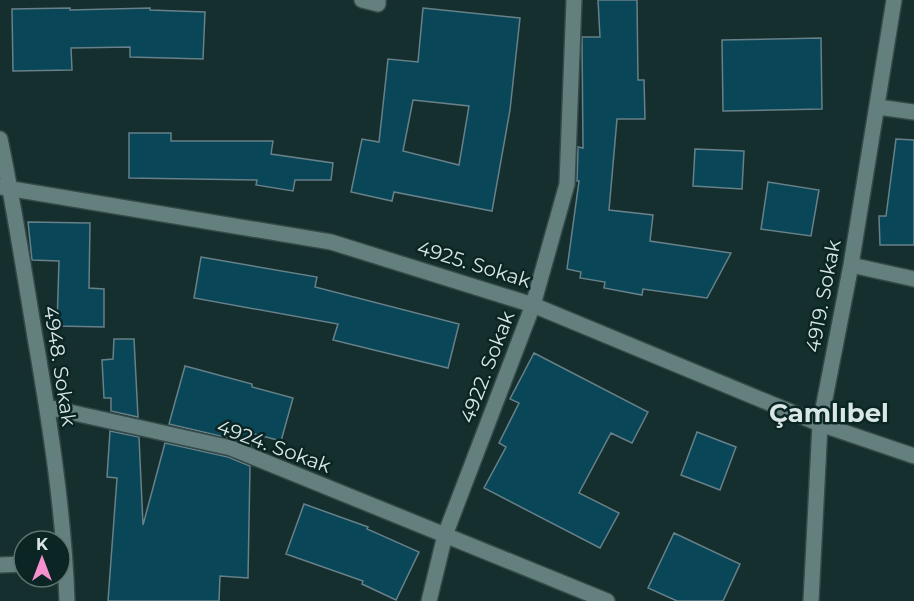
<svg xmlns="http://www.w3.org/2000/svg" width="914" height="601" font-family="Montserrat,sans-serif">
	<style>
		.building { fill: #094657; stroke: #678089; stroke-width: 1.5; fill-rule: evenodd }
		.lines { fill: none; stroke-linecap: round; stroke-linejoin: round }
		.lane-casing { stroke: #344948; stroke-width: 18 }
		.street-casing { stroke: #344948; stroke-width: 18 }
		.lane { stroke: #637f7e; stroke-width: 15 }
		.street { stroke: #637f7e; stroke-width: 15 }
		.labels { text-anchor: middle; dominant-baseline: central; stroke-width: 5; stroke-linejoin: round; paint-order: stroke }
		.street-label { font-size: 20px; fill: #d8e7e6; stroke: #0b2524 }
		.district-label { font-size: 26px; font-weight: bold; fill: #d8e7e6; stroke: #0b2524 }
	</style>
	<rect width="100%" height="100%" fill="#152f2e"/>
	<!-- building -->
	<path class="building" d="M 598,0 L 637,0 L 638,80 L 644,80 L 645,119 L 617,119 L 609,210 L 653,215 L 650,241 L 731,253 L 707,298 L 643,289 L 642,295 L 604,288 L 605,282 L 580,278 L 581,272 L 567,269 L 579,181 L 577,181 L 578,147 L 583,148 L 582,37 L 600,37 Z
		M 70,8 L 70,10 L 150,8 L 150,10 L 205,12 L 203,59 L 130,57 L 130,47 L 71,48 L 72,70 L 13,71 L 12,9 Z
		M 423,8 L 520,18 L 510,110 L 492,211 L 394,192 L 392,201 L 351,192 L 362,139 L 379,142 L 388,59 L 418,62 ZM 413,100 L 469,106 L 459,165 L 403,151 Z
		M 821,38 L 822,109 L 723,111 L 722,40 Z
		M 129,133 L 171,133 L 171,141 L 273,141 L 271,154 L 333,163 L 331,180 L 295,180 L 293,191 L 256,185 L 257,180 L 129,178 Z
		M 896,139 L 914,140 L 914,245 L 880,245 L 879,216 L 886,216 Z
		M 695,149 L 744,151 L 742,189 L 693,186 Z
		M 768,182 L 819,190 L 811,236 L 761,229 Z
		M 28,222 L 90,223 L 89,288 L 104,289 L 104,327 L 57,326 L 59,261 L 32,260 Z
		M 201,257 L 317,277 L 315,287 L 459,324 L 448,368 L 333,340 L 338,324 L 194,298 Z
		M 114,339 L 134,339 L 138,417 L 111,411 L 111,398 L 104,398 L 102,360 L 113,359 Z
		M 534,353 L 648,412 L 632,443 L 611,433 L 579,493 L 619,513 L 600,548 L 484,488 L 506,447 L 499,443 L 519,403 L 510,399 Z
		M 185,366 L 252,384 L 252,387 L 293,398 L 281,441 L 251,433 L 251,446 L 233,439 L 169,424 Z
		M 110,431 L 139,437 L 143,525 L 165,443 L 228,457 L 250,466 L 248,578 L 220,576 L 219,601 L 108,601 L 117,478 L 107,477 Z
		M 697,432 L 736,447 L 720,490 L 681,475 Z
		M 304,504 L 368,527 L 367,529 L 419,552 L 396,600 L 362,584 L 363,581 L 286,554 Z
		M 674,533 L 740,564 L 723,601 L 677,601 L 648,588 Z"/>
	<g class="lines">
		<defs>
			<path id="lane" d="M 362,0 L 378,4 L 378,0"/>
			<path id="street" d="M 878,107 L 914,112
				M 0,139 C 14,205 24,271 35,337 C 50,424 64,513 67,601
				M 0,187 L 331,242 L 533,305 L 820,424 L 914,456
				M 851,265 L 914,279
				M 47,407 L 231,448 L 607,601
				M 0,565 L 24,564
				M 429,601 L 445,535 L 533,305 L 567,184 L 574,0
				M 811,601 L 820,424 L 851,265 L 894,0"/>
		</defs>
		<!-- lane casing -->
		<use href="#lane" class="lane-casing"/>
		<!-- street casing -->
		<use href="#street" class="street-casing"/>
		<!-- lane -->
		<use href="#lane" class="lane"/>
		<!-- street -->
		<use href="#street" class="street"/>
	</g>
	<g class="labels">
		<!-- street labels -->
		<g class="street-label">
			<text transform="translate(474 264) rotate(17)">4925. Sokak</text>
			<text transform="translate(823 296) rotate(-79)">4919. Sokak</text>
			<text transform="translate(60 366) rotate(81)">4948. Sokak</text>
			<text transform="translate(487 367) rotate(-69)">4922. Sokak</text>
			<text transform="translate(274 446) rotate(20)">4924. Sokak</text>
		</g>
		<!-- district labels -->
		<g class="district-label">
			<text x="829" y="413">Çamlıbel</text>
		</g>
	</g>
	<!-- north arrow -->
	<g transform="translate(42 559)"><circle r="28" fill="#0b2524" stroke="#5d7372" stroke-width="1.5"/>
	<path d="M0-4.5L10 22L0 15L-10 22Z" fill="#f790cf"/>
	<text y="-9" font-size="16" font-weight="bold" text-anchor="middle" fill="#d8e7e6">K</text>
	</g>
</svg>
